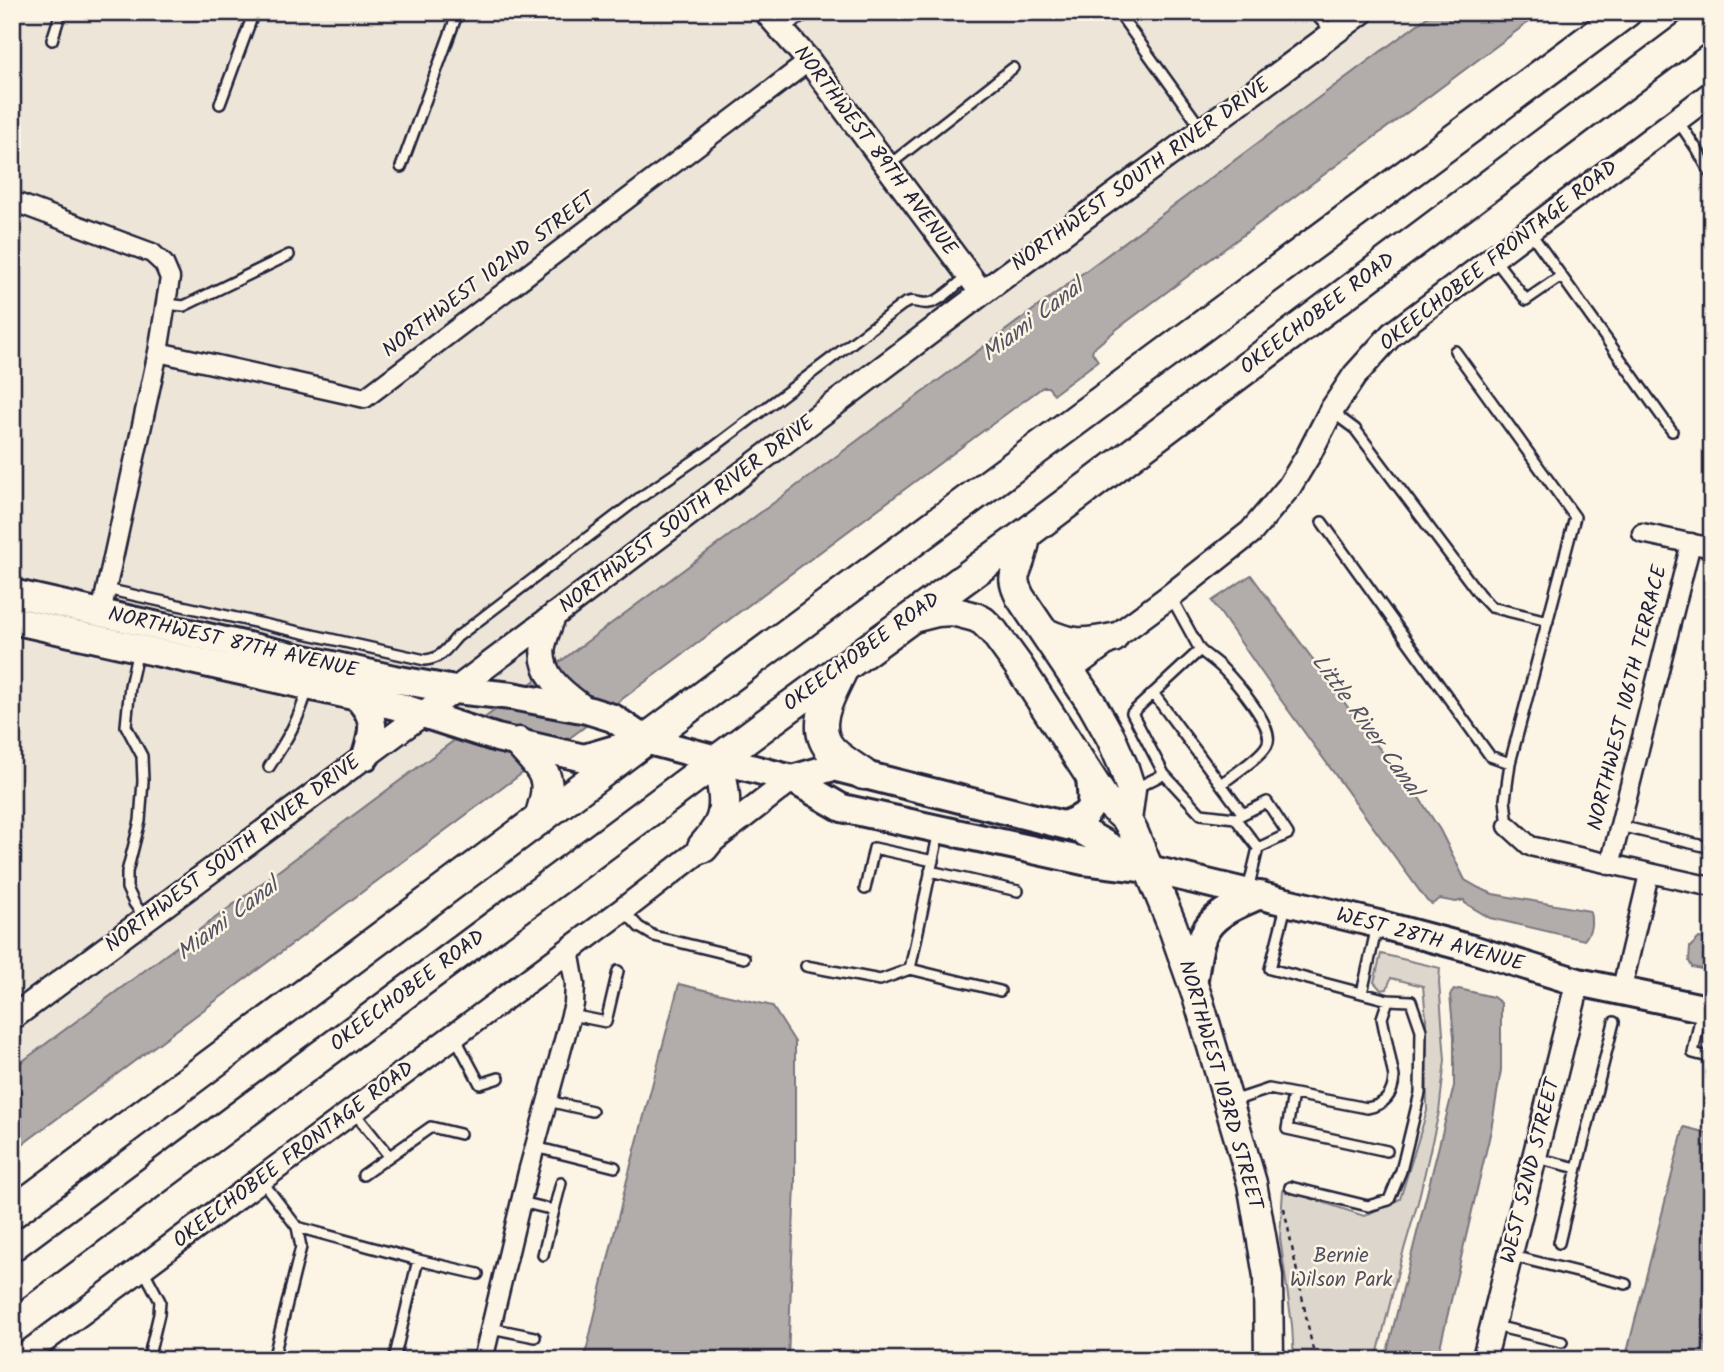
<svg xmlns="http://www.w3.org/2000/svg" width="1724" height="1372" font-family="Kalam,sans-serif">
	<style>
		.built { fill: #ece5d8 }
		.green { fill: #dcd6cc; stroke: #7f7c84; stroke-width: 2 }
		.water { fill: #b2adab; stroke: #78757e; stroke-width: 2 }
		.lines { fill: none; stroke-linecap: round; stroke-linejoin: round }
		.service-casing { stroke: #22223b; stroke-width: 14 }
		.minor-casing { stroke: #22223b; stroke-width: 23 }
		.tertiary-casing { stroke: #22223b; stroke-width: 28 }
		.secondary-casing { stroke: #22223b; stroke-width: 32 }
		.primary-casing { stroke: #22223b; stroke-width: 33 }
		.trunk-casing { stroke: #22223b; stroke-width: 35 }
		.path { stroke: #22223b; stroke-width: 2.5; stroke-dasharray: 5 5; stroke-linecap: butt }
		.service { stroke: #fcf5e5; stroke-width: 9 }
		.minor { stroke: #fcf5e5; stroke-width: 18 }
		.tertiary { stroke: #fcf5e5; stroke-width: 23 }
		.secondary { stroke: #fcf5e5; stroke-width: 26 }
		.primary { stroke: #fcf5e5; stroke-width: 28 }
		.trunk { stroke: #fcf5e5; stroke-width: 30 }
		.labels { text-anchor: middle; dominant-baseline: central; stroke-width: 5; stroke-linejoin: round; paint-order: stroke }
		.street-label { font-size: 21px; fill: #22223b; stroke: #fcf5e5 }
		.park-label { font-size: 21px; fill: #504f5f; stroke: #fcf5e5 }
		.water-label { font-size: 23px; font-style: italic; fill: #545362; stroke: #fcf5e5 }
	</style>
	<rect width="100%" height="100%" fill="#fcf5e5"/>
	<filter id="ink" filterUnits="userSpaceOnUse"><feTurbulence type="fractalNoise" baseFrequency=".0143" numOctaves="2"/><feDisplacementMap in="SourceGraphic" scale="14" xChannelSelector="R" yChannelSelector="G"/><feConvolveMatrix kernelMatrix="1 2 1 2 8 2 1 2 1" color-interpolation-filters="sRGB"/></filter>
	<g filter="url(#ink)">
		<!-- built -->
		<path class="built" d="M 12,12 L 1434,12 L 12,1068 Z"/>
		<!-- green -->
		<path class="green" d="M 1381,954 L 1440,968 L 1439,982 L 1445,1060 L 1439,1112 L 1418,1202 L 1400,1263 L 1376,1360 L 1294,1360 L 1292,1325 L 1280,1238 L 1283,1189 L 1364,1216 L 1400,1199 L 1427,1111 L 1426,1018 L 1423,986 L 1391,978 L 1387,989 L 1381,990 L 1374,982 Z"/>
		<!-- water -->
		<path class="water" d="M 1434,12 L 1542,12 L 1117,329 L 1093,349 L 1092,352 L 1098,361 L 1054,394 L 1048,387 L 1043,387 L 1014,408 L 12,1152 L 12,1069 Z
			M 1251,575 L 1366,732 L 1418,796 L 1440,830 L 1465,880 L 1479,888 L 1493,894 L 1590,911 C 1592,923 1592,931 1584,940 L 1490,918 L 1465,903 L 1464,900 L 1456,902 L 1440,899 L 1432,904 L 1427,901 L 1278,696 L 1212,601 Z
			M 1699,938 L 1712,940 L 1712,971 L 1692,967 L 1689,961 L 1690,947 Z
			M 679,984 L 772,1006 L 795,1042 L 795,1184 L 788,1360 L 584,1360 L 627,1180 Z
			M 1459,989 L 1493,997 L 1501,1003 L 1501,1070 L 1491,1130 L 1437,1360 L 1385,1360 L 1454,1086 L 1454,1037 L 1450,995 L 1454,990 Z
			M 1684,1127 L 1712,1134 L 1712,1360 L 1625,1360 Z"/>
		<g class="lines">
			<defs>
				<path id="service" d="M 1118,12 L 1202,129
					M 1313,12 L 1332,32
					M 781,29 L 810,12
					M 52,40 L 61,12
					M 220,104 L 254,12
					M 1678,121 L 1698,151 L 1712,176
					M 889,165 L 1013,68
					M 401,167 L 458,12
					M 1530,232 L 1672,431
					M 1495,260 L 1526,300 L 1561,276
					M 166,304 L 184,306 L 289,255
					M 1455,351 L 1575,517 L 1510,763 L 1505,800 L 1508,826
					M 1332,412 L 1355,429 L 1479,594 L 1491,607 L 1548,621
					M 1322,522 L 1490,756 L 1510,763
					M 106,589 L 425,660 C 441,659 447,648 457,637 L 638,499 L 714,447 L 902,305 C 914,297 918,305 929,303 C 940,302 959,283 967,276
					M 138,650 L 130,686 L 126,726 L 142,756 L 143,781 L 140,821 L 127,872 L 127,888 L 134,903 L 145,918
					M 1200,650 C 1207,656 1215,661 1221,667 C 1233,679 1277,728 1267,745 C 1261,757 1233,775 1221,784
					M 1153,693 L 1243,814
					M 269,767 C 287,739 299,720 308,688
					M 1164,774 L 1201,814 L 1235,818 L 1258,848 L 1248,890
					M 1136,788 L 1164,774 L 1132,713 L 1200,650 L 1171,597
					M 1239,816 L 1267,802 L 1288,834 L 1258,848
					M 1620,826 L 1712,848
					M 939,831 L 910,969 L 1000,991
					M 930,871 L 1018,891
					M 865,889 L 874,848 L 933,861
					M 1286,906 L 1270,969 L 1388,1000
					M 624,911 L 639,927 L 654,936 L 744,958
					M 806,966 L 880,980 L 910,969
					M 1362,993 L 1377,926
					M 1702,1009 L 1693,1053 L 1712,1058
					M 571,1015 L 606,1022 L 618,971
					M 455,1037 L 480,1084 L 499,1078
					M 1293,1094 L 1287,1129 L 1387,1151
					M 548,1101 L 592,1111
					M 1233,1101 L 1269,1089 L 1367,1108 C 1385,1105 1393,1095 1394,1077 L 1382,1018 L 1388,1000 L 1411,1001 L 1421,1030 L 1420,1093 L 1401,1171 L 1389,1200 L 1368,1206 L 1290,1187
					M 353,1111 L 389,1156
					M 535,1147 L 615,1167
					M 1536,1158 L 1577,1168 L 1559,1243
					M 1577,1168 L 1614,1022
					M 363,1175 L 431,1127 L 460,1134
					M 261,1180 L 297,1227 L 418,1260 L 478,1274
					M 521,1202 L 554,1210 L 543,1255
					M 554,1210 L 561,1183
					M 1512,1256 L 1626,1284
					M 143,1269 L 160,1301 L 159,1314 L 148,1360
					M 1495,1326 L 1562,1342
					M 491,1328 L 535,1337
					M 273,1360 L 301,1247 L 297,1227
					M 394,1360 L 418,1260"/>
				<path id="minor" d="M 12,201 L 152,253 L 164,264 L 170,278 L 158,352 L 101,613
					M 158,352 L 365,398 L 809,61
					M 1642,533 L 1712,548
					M 1508,826 L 1530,846 L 1712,887
					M 1610,865 L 1691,543
					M 1621,992 L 1649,874
					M 483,1360 L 528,1172 L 574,1004 L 575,984 L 569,950"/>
				<path id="tertiary" d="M 766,12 L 809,61 L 982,293
					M 554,615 C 550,626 545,637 543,648 C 540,678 567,694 587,710
					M 1070,670 L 1170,596 L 1251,532 L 1289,487 L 1309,454 L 1331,411 L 1355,375 L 1392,334 L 1712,93
					M 12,1018 L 455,690 L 982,293 L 1362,12
					M 18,1360 L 623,910 L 792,779
					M 1484,1360 L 1578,982"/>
				<path id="secondary" d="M 12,593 L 394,679 L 455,690 L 512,696 L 587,710 L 613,718 L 645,740 L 792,779 L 842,808 L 1084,861 L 1149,869 L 1378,924 L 1472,949 L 1578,982 L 1712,1010
					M 12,620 L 375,701 L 404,708 L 497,738 L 584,758 L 639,742
					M 357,697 C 377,718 374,730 366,756
					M 792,779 L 833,767 L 1079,829 L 1138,863
					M 1064,825 C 1094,814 1093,808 1090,778
					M 1193,984 C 1196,970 1197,949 1203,936 C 1212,913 1240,904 1260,895"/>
				<path id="primary" d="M 1027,533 C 1025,541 1024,549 1021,557 C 1015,577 1010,576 1020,597 L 1092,704 L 1111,738 L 1124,768 L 1131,790 L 1127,820
					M 909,619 L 937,612 L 952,611 L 975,617 L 983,621 L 994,632 L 1018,665 L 1106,801 L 1127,820 L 1134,833 L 1172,925 L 1199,1002 L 1252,1183 L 1268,1276 L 1269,1360
					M 1044,632 C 1072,645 1083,644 1113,638"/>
				<path id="trunk" d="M 842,670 C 831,694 809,727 832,751 C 841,760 853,767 863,774
					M 519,743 C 547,774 554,778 539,820
					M 703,847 C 709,840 716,832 720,823 C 729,804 721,780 718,760
					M 12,1213 L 692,705 L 1626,12
					M 12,1286 L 766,724 L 1027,533 L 1712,18"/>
			</defs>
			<!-- service casing -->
			<use href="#service" class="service-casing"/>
			<!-- minor casing -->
			<use href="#minor" class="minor-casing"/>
			<!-- tertiary casing -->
			<use href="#tertiary" class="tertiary-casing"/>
			<!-- secondary casing -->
			<use href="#secondary" class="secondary-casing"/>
			<!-- primary casing -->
			<use href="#primary" class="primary-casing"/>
			<!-- trunk casing -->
			<use href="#trunk" class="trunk-casing"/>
			<!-- path -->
			<path class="path" d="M 1284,1208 L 1315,1360"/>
			<!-- service -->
			<use href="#service" class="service"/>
			<!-- minor -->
			<use href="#minor" class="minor"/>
			<!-- tertiary -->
			<use href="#tertiary" class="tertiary"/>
			<!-- secondary -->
			<use href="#secondary" class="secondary"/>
			<!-- primary -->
			<use href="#primary" class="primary"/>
			<!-- trunk -->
			<use href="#trunk" class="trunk"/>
		</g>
	</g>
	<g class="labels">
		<!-- street labels -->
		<g class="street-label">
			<text transform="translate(875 151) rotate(53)">NORTHWEST 89TH AVENUE</text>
			<text transform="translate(1141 175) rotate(-36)">NORTHWEST SOUTH RIVER DRIVE</text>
			<text transform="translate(1499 256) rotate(-38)">OKEECHOBEE FRONTAGE ROAD</text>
			<text transform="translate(489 275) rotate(-37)">NORTHWEST 102ND STREET</text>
			<text transform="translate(1318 314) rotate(-37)">OKEECHOBEE ROAD</text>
			<text transform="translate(687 515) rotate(-37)">NORTHWEST SOUTH RIVER DRIVE</text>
			<text transform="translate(233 643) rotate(13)">NORTHWEST 87TH AVENUE</text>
			<text transform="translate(862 652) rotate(-36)">OKEECHOBEE ROAD</text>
			<text transform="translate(1628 698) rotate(-76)">NORTHWEST 106TH TERRACE</text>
			<text transform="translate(233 854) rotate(-37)">NORTHWEST SOUTH RIVER DRIVE</text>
			<text transform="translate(1430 940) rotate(15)">WEST 28TH AVENUE</text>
			<text transform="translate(408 991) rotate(-37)">OKEECHOBEE ROAD</text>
			<text transform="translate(1220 1085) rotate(74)">NORTHWEST 103RD STREET</text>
			<text transform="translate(294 1155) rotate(-37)">OKEECHOBEE FRONTAGE ROAD</text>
			<text transform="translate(1531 1171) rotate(-76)">WEST 52ND STREET</text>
		</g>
		<!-- park labels -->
		<g class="park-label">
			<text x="1341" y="1256">Bernie<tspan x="1341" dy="24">Wilson Park</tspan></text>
		</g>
		<!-- water labels -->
		<g class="water-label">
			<text transform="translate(1033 321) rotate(-37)">Miami Canal</text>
			<text transform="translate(1366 726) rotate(54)">Little River Canal</text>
			<text transform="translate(228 920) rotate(-37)">Miami Canal</text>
		</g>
	</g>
	<!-- margin -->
	<rect width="1724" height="1372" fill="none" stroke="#fcf5e5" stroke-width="42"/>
	<rect x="21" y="21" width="1682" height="1330" fill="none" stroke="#22223b" stroke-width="2.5" filter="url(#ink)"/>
</svg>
